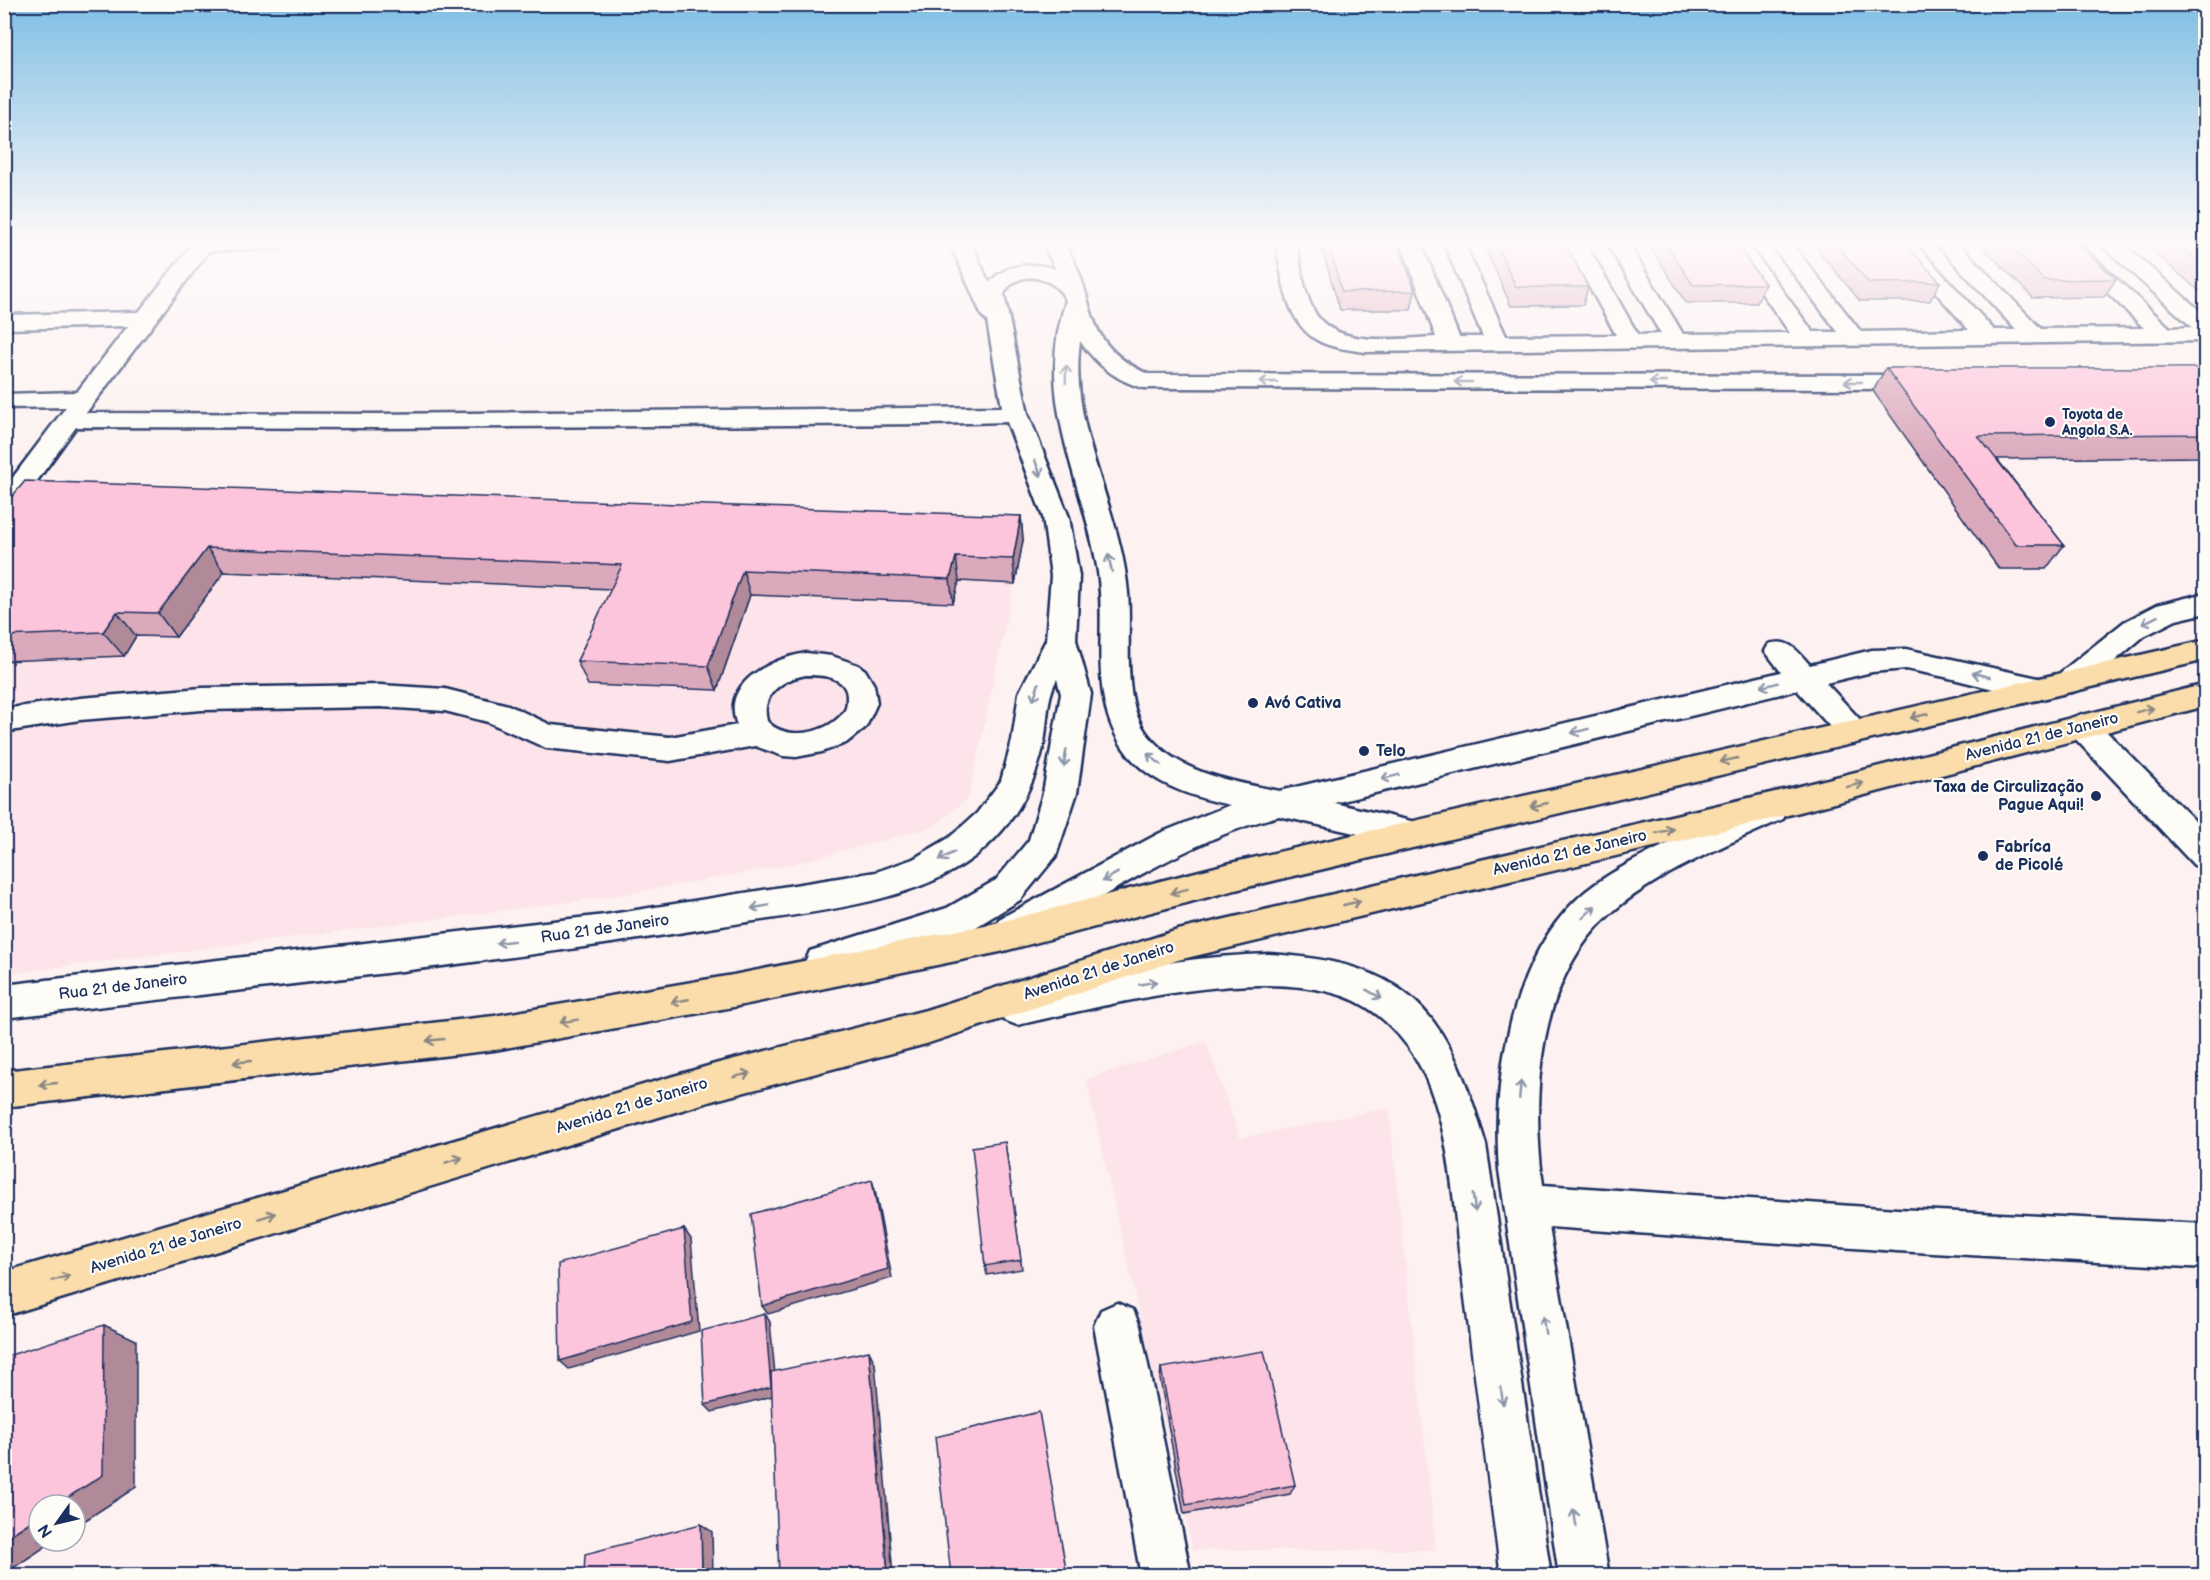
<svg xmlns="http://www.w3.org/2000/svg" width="2210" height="1580" font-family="'Balsamiq Sans',sans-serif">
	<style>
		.built { fill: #fde4ea }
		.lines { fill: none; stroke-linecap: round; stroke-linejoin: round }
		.minor-casing { stroke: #1b2f5e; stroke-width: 5 }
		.major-casing { stroke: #1b2f5e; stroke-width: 5 }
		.minor { fill: #fdfcf7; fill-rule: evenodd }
		.major { fill: #faddab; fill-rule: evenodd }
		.wall { fill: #daa9bc; stroke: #1b2f5e; stroke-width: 1.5 }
		.shaded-wall { fill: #b18a99; stroke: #1b2f5e; stroke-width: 1.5 }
		.building { fill: #fdc5db; stroke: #1b2f5e; stroke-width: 1.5 }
		.oneway { stroke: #8c96aa }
		.oneway2 { stroke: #8a8684 }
		.poi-dot { fill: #1b2f5e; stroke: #fdfcf7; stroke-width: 2 }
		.labels { text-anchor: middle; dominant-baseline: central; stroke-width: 4.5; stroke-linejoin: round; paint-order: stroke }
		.far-poi-label { font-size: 14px; font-weight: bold; fill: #1b2f5e; stroke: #fdfcf7; text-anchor: start }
		.poi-label { font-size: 16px; font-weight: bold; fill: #1b2f5e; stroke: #fdfcf7; text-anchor: start }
		.street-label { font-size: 16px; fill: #1b2f5e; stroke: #fdfcf7 }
	</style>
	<rect width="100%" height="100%" fill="#fdf1f1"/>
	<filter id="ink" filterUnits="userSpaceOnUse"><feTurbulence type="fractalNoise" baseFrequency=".0167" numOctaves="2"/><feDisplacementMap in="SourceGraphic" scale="12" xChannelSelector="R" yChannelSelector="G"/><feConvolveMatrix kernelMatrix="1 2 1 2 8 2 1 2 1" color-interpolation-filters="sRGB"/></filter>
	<g filter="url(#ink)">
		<!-- built -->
		<path class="built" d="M 1023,540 L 969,797 L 934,827 L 793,864 L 609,897 L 5,974 L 4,557 Z
			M 1206,1041 L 1240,1138 L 1389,1108 L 1436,1550 L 1193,1550 L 1086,1079 Z"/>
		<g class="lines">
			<defs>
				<path id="minor" d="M 193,243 L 285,243 L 282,247 L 275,249 L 209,251 L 86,413 L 376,414 L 1002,407 L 987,321 L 982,316 L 950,243 L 971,243 L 989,283 C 1006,263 1032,262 1056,269 L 1042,243 L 1063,243 C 1101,296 1075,341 1148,374 L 1922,375 L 1930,377 L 1934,382 L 1930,387 L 1922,389 L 1144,388 C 1116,381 1096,364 1080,341 C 1068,430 1121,507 1128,593 C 1132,635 1120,700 1148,735 C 1180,775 1233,781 1279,791 L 1781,672 L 1765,651 L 1769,644 C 1790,638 1797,651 1810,665 L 1872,650 L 1906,649 L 2038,678 L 2049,681 L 2053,689 L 2049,697 L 2038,700 L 1945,677 L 1906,669 L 1872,672 L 1826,683 L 1864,724 L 1869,732 L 1864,740 L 1853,744 L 1842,740 L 1797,690 L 1334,803 L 1428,825 L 1433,834 L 1428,843 L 1416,847 L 1279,816 C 1194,837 1102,898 1025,941 L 1012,945 L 999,941 L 994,930 L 999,919 L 1160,833 L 1230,805 C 1192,797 1147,783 1124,749 C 1087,695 1107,632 1098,572 C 1083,478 1033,399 1066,301 C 1056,276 1017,267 1004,294 L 1028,414 L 1069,517 L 1079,576 L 1076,640 L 1091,694 L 1077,793 L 1056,856 L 1020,900 L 971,930 L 823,978 L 810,973 L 805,962 L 810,951 L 947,908 L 996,880 L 1029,840 L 1043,793 L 1061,694 L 1057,679 C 1046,699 1048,720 1044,743 C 1034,789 1012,828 974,857 C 910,906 800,913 722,926 C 484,965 244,989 4,1018 L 4,985 L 605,915 L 876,872 L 913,859 L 949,838 L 977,813 L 1001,781 L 1012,741 L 1019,693 L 1046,640 L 1051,576 L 1043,517 L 1007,422 L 929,424 L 376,428 L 76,427 L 13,514 L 4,516 L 4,489 L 66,407 L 4,408 L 4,394 L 77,392 L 128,326 L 4,329 L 4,315 L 139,312 Z
					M 1276,243 L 1296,243 C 1301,266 1303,291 1314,311 C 1334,349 1400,338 1436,337 L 1401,243 L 1421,243 L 1459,337 L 1483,337 L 1444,243 L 1464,243 L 1506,336 L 1616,335 L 1565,243 L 1586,243 L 1638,335 L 1661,334 L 1607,243 L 1628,243 L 1683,334 L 1790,333 L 1726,243 L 1747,243 L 1813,332 L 1838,332 L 1770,243 L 1791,243 L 1861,332 L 1969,330 L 1892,243 L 1914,243 L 1994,330 L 2016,330 L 1936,243 L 1958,243 L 2041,329 L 2144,328 L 2056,243 L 2078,243 L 2170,328 L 2192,327 L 2099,243 L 2122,243 L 2206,316 L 2206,341 L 1365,352 C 1353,350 1340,349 1328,345 C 1286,331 1283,281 1276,243 Z
					M 2206,593 L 2206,613 L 2176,620 L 2144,636 L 2082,689 L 2071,692 L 2060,689 L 2056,681 L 2060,673 L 2124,622 L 2157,605 Z
					M 806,653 L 832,656 L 858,665 L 865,670 L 874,685 L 877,703 L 866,727 L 846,743 L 822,752 L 796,757 L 783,756 L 755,746 L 670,761 L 546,748 L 488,722 L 445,711 L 380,707 L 202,710 L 80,720 L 4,732 L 4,709 L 80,698 L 202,688 L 380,685 L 445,689 L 508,705 L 551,725 L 670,737 L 737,725 C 720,682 772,659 806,653 ZM 806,675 C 821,675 846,676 847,696 C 847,700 847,707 845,710 C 830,734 785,742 767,721 C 760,694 783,679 806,675 Z
					M 2082,714 L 2093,718 L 2206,832 L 2206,869 L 2194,865 L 2071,734 L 2066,726 L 2071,718 Z
					M 1771,797 L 1783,801 L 1788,810 L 1783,819 C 1730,843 1649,877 1608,916 C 1537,982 1531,1096 1543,1185 L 1897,1209 L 2206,1224 L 2206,1268 L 1897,1251 L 1549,1227 L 1609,1576 L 1559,1576 L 1499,1170 C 1492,1079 1511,954 1585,892 C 1616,867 1653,851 1688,834 C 1715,821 1742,806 1771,797 Z
					M 1269,954 C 1414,963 1447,1013 1486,1145 L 1551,1576 L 1501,1576 C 1487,1472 1474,1369 1461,1266 C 1453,1202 1451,1129 1422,1070 C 1407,1039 1377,1007 1343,996 C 1253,966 1109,1005 1017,1025 L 1004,1020 L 998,1008 L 1004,996 C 1028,987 1055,984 1080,978 C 1143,965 1205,956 1269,954 Z
					M 1117,1303 L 1133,1310 L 1140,1326 L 1191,1576 L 1141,1576 L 1094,1326 L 1101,1310 Z"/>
				<path id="major" d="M 2206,640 L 2206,660 L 1235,890 L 1000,952 L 733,1007 L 494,1050 L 4,1107 L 4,1071 L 494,1016 L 733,975 L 1000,922 L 1235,862 Z
					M 2206,684 L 2206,706 L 1792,814 L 1178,960 L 926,1044 L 715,1100 L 4,1316 L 4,1272 L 715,1064 L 926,1010 L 1178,930 L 1792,788 Z"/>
			</defs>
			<!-- minor casing -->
			<use href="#minor" class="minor-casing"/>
			<!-- major casing -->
			<use href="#major" class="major-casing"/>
			<!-- minor -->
			<use href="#minor" class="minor"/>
			<!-- major -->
			<use href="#major" class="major"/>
		</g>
		<!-- wall -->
		<path class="wall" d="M 1320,243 L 1398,243 L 1415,291 L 1411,310 L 1340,310 Z
			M 1483,243 L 1565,243 L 1588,287 L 1583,305 L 1511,306 Z
			M 1648,243 L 1735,243 L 1765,284 L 1757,303 L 1686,303 Z
			M 1812,243 L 1904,243 L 1940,282 L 1930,301 L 1860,301 Z
			M 1979,243 L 2076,243 L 2116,279 L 2104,297 L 2033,298 Z
			M 2143,243 L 2205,243 L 2205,295 L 2204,295 Z
			M 1886,368 L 2205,368 L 2205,457 L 1997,459 L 2064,545 L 2046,569 L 1999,569 L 1873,391 Z
			M 4,506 L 1021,516 L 1023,540 L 1015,584 L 959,581 L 953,603 L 750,595 L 717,690 L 588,685 L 577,661 L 611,589 L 224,572 L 176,637 L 136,636 L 124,656 L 4,661 Z
			M 1005,1142 L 1022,1269 L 987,1275 L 985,1266 Z
			M 1161,1368 L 1295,1485 L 1290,1494 L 1184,1514 L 1160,1379 Z"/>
		<!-- shaded-wall -->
		<path class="shaded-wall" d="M 1021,516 L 1023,540 L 1015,584 L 1013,559 Z
			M 207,548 L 224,572 L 176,637 L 158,613 Z
			M 956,557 L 959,581 L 953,603 L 950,579 Z
			M 743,570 L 750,595 L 717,690 L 708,666 Z
			M 117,612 L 136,636 L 124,656 L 103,632 Z
			M 872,1180 L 875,1190 L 892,1278 L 768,1314 L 762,1306 Z
			M 684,1229 L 691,1239 L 699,1331 L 569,1369 L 560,1361 Z
			M 765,1314 L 770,1322 L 777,1395 L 712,1412 L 705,1405 Z
			M 104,1325 L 136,1340 L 136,1487 L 75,1527 L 75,1505 L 56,1505 Z
			M 869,1351 L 875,1363 L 893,1575 L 888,1575 Z
			M 39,1516 L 39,1541 L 54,1541 L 4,1574 L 4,1539 Z
			M 701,1524 L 712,1532 L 713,1575 L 702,1575 Z"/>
		<!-- building -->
		<path class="building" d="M 1328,243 L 1398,243 L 1415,291 L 1342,292 Z
			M 1496,243 L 1565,243 L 1588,287 L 1516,287 Z
			M 1665,243 L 1735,243 L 1765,284 L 1693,285 Z
			M 1835,243 L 1904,243 L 1940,282 L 1869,283 Z
			M 2007,243 L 2076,243 L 2116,279 L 2044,280 Z
			M 2176,243 L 2205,243 L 2205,268 Z
			M 1886,368 L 2205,368 L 2205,434 L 1978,436 L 2064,545 L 2016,545 Z
			M 25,481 L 1021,516 L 1013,559 L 956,557 L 950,579 L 743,570 L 708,666 L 577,661 L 622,565 L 207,548 L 158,613 L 117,612 L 103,632 L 4,636 L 4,506 Z
			M 1005,1142 L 1021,1260 L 985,1266 L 972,1147 Z
			M 872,1180 L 888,1269 L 762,1306 L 751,1214 Z
			M 684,1229 L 692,1322 L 560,1361 L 558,1264 Z
			M 765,1314 L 771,1387 L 705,1405 L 701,1331 Z
			M 104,1325 L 103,1475 L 56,1505 L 39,1505 L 39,1516 L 4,1539 L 4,1357 Z
			M 869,1351 L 888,1575 L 779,1575 L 771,1372 Z
			M 1264,1351 L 1295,1485 L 1186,1505 L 1161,1368 Z
			M 1039,1412 L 1067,1575 L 951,1575 L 935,1437 Z
			M 701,1524 L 702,1575 L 584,1575 L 585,1554 Z"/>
		<!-- one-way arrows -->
		<defs><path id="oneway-shaft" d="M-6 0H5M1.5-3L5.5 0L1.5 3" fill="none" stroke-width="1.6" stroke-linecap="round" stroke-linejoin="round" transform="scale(1.5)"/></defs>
		<g class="oneway">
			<use href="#oneway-shaft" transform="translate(1066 374) rotate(-88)"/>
			<use href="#oneway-shaft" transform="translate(1268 382) rotate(180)"/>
			<use href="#oneway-shaft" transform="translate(1463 382) rotate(180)"/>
			<use href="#oneway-shaft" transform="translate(1658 382) rotate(180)"/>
			<use href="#oneway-shaft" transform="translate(1853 382) rotate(180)"/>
			<use href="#oneway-shaft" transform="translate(1038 468) rotate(69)"/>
			<use href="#oneway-shaft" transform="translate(1110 563) rotate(-102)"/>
			<use href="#oneway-shaft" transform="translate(2150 620) rotate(153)"/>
			<use href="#oneway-shaft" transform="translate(1981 675) rotate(-166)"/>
			<use href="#oneway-shaft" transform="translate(1769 685) rotate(166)"/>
			<use href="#oneway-shaft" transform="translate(1036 692) rotate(108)"/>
			<use href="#oneway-shaft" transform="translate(1580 731) rotate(166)"/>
			<use href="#oneway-shaft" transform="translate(1065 758) rotate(99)"/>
			<use href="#oneway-shaft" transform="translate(1154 759) rotate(-141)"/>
			<use href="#oneway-shaft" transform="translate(1390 777) rotate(166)"/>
			<use href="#oneway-shaft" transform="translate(947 856) rotate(151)"/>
			<use href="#oneway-shaft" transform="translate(1110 877) rotate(151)"/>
			<use href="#oneway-shaft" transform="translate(760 907) rotate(170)"/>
			<use href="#oneway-shaft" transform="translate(1589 912) rotate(-44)"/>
			<use href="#oneway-shaft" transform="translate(505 942) rotate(173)"/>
			<use href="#oneway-shaft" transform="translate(1148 983) rotate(-10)"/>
			<use href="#oneway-shaft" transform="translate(1374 994) rotate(29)"/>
			<use href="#oneway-shaft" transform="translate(1520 1090) rotate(-85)"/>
			<use href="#oneway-shaft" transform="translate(1474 1203) rotate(82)"/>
			<use href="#oneway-shaft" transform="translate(1544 1325) rotate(-98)"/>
			<use href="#oneway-shaft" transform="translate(1502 1396) rotate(82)"/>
			<use href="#oneway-shaft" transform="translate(1575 1518) rotate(-100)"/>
		</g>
		<g class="oneway2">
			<use href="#oneway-shaft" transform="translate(2145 710) rotate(-14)"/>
			<use href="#oneway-shaft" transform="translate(1919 716) rotate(167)"/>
			<use href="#oneway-shaft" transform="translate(1729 760) rotate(167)"/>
			<use href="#oneway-shaft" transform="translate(1855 785) rotate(-14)"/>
			<use href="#oneway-shaft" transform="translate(1539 805) rotate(167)"/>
			<use href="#oneway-shaft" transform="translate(1665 831) rotate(-13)"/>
			<use href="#oneway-shaft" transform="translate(1179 891) rotate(166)"/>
			<use href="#oneway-shaft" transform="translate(1352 903) rotate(-13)"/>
			<use href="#oneway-shaft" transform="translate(680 1001) rotate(169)"/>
			<use href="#oneway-shaft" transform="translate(569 1021) rotate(171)"/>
			<use href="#oneway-shaft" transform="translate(435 1040) rotate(174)"/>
			<use href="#oneway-shaft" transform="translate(242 1062) rotate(174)"/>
			<use href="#oneway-shaft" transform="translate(742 1075) rotate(-15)"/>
			<use href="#oneway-shaft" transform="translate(48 1084) rotate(174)"/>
			<use href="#oneway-shaft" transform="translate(454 1160) rotate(-17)"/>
			<use href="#oneway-shaft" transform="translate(267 1216) rotate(-17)"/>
			<use href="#oneway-shaft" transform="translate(61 1278) rotate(-17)"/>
		</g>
	</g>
	<!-- sky -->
	<linearGradient id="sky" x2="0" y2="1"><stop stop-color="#7fbfe4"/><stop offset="0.52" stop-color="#fef9f9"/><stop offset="1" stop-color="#fef9f9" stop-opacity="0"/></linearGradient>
	<rect width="2210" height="465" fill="url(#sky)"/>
	<!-- markers -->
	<g class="poi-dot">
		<circle cx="2050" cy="422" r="6"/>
		<circle cx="1253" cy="703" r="6"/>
		<circle cx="1364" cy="751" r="6"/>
		<circle cx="2096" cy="796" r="6"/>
		<circle cx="1983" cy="856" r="6"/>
	</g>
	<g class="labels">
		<!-- far-poi labels -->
		<g class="far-poi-label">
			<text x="2062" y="414">Toyota de<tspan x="2062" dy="16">Angola S.A.</tspan></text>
		</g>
		<!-- poi labels -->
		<g class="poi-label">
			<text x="1265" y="703">Avó Cativa</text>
			<text x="1376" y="751">Telo</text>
			<text x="2084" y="787" text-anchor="end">Taxa de Circulização<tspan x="2084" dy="18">Pague Aqui!</tspan></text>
			<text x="1995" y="847">Fabríca<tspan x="1995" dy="18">de Picolé</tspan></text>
		</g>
		<!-- street labels -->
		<g class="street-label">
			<text transform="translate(2042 737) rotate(-14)">Avenida 21 de Janeiro</text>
			<text transform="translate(1570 853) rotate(-13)">Avenida 21 de Janeiro</text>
			<text transform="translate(605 929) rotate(-8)">Rua 21 de Janeiro</text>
			<text transform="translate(1099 971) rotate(-18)">Avenida 21 de Janeiro</text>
			<text transform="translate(123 987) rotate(-7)">Rua 21 de Janeiro</text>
			<text transform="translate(632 1106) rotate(-17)">Avenida 21 de Janeiro</text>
			<text transform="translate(166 1246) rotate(-17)">Avenida 21 de Janeiro</text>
		</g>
	</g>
	<!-- margin -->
	<rect width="2210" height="1580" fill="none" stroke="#fdfcf7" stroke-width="24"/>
	<rect x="12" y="12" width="2186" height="1556" fill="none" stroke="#1b2f5e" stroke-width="2" filter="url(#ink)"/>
	<!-- north arrow -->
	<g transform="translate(57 1523) rotate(236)"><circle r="28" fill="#fdfcf7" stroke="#a3aaba" stroke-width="1.5"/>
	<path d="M0-4.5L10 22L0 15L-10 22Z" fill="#1b2f5e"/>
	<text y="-9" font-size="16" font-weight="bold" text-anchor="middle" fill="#1b2f5e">N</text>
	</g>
</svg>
